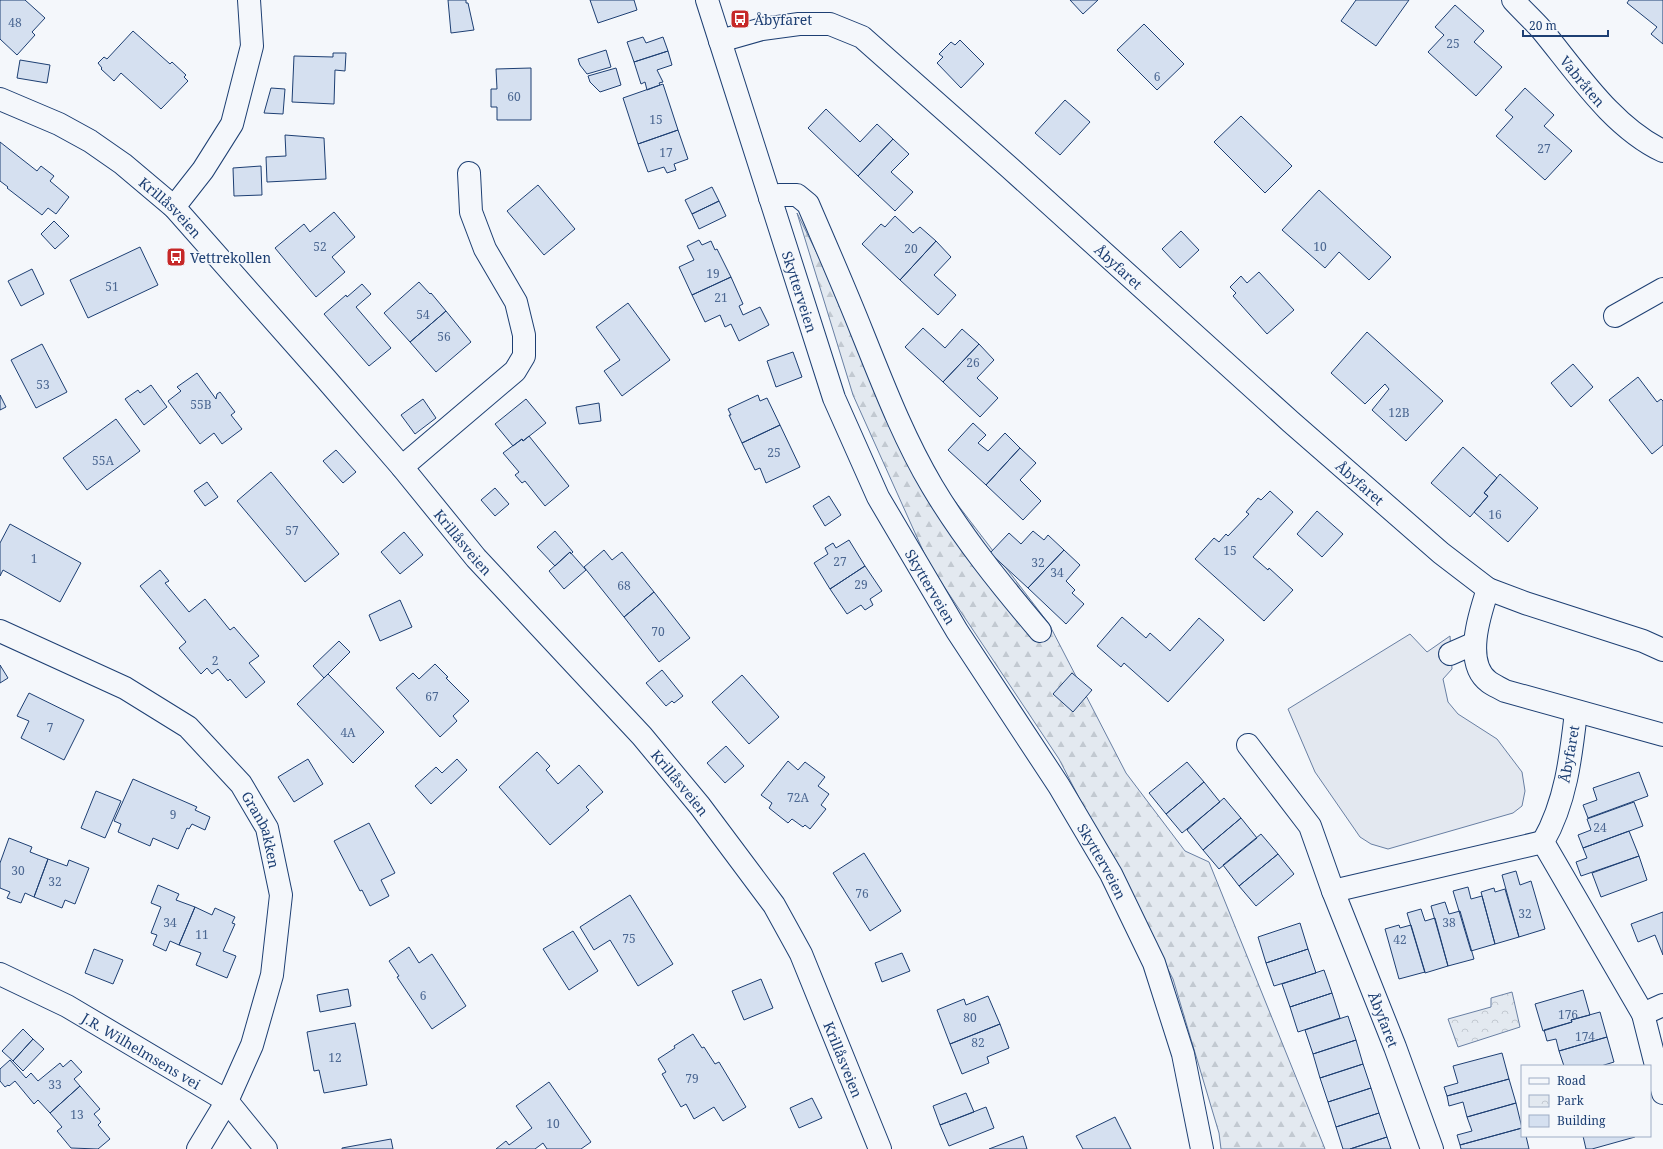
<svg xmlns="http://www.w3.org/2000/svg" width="1663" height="1149" font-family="'Noto Serif',serif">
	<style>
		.forest { fill: url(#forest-firs); stroke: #687fa3 }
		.park { fill: url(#park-crowns); stroke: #687fa3 }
		.parking { fill: #e3e8f0; stroke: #687fa3 }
		.building { fill: #d5e0f0; stroke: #1d3f73 }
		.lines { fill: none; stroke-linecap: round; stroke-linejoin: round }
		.minor-casing { stroke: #1d3f73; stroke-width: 24 }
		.minor { stroke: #f4f7fb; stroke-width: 22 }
		.labels { text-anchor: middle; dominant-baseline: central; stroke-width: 3; stroke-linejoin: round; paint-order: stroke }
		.number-label { font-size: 12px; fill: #4b6792 }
		.poi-label { font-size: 14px; fill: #1d3f73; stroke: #f4f7fb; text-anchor: start }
		.street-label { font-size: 14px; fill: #1d3f73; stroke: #f4f7fb }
	</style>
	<defs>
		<pattern id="forest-firs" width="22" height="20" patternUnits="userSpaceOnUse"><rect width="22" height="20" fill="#e3e9f0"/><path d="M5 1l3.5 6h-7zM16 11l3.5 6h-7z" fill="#c2c9d1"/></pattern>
		<pattern id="park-crowns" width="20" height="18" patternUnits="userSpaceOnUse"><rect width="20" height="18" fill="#e3e9f0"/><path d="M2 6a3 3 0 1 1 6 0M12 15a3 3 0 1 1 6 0" fill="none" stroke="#c2c9d1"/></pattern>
	</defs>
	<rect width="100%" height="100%" fill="#f4f7fb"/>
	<!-- forest -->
	<path class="forest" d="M 797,213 L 912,445 L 1049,624 L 1126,773 L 1185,851 L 1209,862 L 1325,1149 L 1221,1149 L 1219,1133 L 1173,979 L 1059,759 L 929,564 L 853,395 Z"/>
	<!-- park -->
	<path class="park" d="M 1512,992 L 1520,1027 L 1458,1047 L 1448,1019 L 1491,1007 L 1491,998 Z"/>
	<!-- parking -->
	<path class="parking" d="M 1410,634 L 1427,652 L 1450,636 L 1452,669 L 1443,679 L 1448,702 L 1458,714 L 1497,739 L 1522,772 L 1525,791 L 1522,806 L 1513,813 L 1388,849 L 1371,844 L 1360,837 L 1315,772 L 1288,709 Z"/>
	<!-- building -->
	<path class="building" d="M 0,0 L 25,0 L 45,18 L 32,32 L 35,35 L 17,55 L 0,39 Z
		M 448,0 L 466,0 L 466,3 L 468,3 L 474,30 L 451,33 Z
		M 590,0 L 634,0 L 637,10 L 598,23 Z
		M 1070,0 L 1098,0 L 1083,14 Z
		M 1356,0 L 1409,0 L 1376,46 L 1341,21 Z
		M 1629,0 L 1663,0 L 1663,44 L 1651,34 L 1657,27 L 1627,3 Z
		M 1455,5 L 1484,31 L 1474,42 L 1502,67 L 1476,96 L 1428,52 L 1444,35 L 1435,27 Z
		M 1144,24 L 1184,64 L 1157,90 L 1117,50 Z
		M 133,31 L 170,64 L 172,62 L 186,75 L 184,77 L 188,81 L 161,109 L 121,73 L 114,81 L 101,69 L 102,68 L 98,63 L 104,57 L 107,59 Z
		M 643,37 L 646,43 L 663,37 L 668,51 L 634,62 L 627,42 Z
		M 960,40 L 984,64 L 961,88 L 937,63 L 943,57 L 939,54 L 951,42 L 955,45 Z
		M 606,50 L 611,67 L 587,74 L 580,65 L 578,59 Z
		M 668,51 L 672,65 L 657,70 L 663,82 L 659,83 L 660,85 L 647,90 L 645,82 L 641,84 L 634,62 Z
		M 333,53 L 346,53 L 345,71 L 335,70 L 334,104 L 292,102 L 294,56 L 333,57 Z
		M 20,60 L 50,65 L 47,83 L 17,78 Z
		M 531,68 L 531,120 L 497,120 L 497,107 L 491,107 L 491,89 L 497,89 L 496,69 Z
		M 616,68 L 621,85 L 600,92 L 590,82 L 588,76 Z
		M 663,84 L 678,130 L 638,144 L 623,98 Z
		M 271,88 L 285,89 L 283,114 L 264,113 Z
		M 1525,88 L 1554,115 L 1544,126 L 1572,151 L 1545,180 L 1496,136 L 1513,117 L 1505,110 Z
		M 1065,100 L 1090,122 L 1060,155 L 1035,133 Z
		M 826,109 L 860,142 L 877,124 L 893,139 L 858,176 L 808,128 Z
		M 1241,116 L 1292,166 L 1265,193 L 1214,142 Z
		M 678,130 L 688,159 L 674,164 L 676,170 L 667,173 L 664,167 L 648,172 L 638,144 Z
		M 285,135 L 324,138 L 326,179 L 267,182 L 266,157 L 286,156 Z
		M 893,139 L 909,154 L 891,172 L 913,192 L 895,211 L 858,176 Z
		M 0,142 L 37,171 L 41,166 L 54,176 L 50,181 L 69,197 L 56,214 L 48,208 L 42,215 L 7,188 L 8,187 L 0,181 Z
		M 261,166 L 262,195 L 234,196 L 233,168 Z
		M 538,185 L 575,229 L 544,255 L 507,211 Z
		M 712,187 L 719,201 L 692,214 L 685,200 Z
		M 1319,190 L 1391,257 L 1369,280 L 1339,252 L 1325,268 L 1282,230 Z
		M 719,201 L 726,216 L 699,229 L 692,214 Z
		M 334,212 L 355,237 L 332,257 L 345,272 L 316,297 L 275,248 L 304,224 L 310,232 Z
		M 895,216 L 913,233 L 920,227 L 936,241 L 900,280 L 862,244 L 881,224 L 885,227 Z
		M 54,221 L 69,236 L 55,249 L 41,234 Z
		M 1181,231 L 1199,250 L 1180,268 L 1162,249 Z
		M 699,240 L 702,245 L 711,241 L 715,250 L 717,249 L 731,277 L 692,295 L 679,267 L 694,260 L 687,246 Z
		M 936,241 L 951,257 L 934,275 L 956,295 L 938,315 L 900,280 Z
		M 140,247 L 158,285 L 88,318 L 70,280 Z
		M 32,269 L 44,294 L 21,306 L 8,281 Z
		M 1259,272 L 1294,310 L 1267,334 L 1233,296 L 1236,293 L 1230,287 L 1241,276 L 1247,283 Z
		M 731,277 L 743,304 L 739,306 L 743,315 L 760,307 L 769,325 L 739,341 L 731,324 L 725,327 L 720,315 L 705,322 L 692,295 Z
		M 419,282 L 430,294 L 431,293 L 446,311 L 410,342 L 384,313 Z
		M 362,284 L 371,294 L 356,307 L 391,348 L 369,366 L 324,314 L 346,295 L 347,297 Z
		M 628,303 L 670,360 L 622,396 L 604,371 L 620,360 L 596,327 Z
		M 446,311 L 471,342 L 436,372 L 410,342 Z
		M 923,328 L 945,348 L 962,329 L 979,344 L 943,382 L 905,347 Z
		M 1367,332 L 1443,401 L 1406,441 L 1372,410 L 1389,389 L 1385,384 L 1365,404 L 1331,373 Z
		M 42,344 L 67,392 L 36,408 L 11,360 Z
		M 979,344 L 994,360 L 977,378 L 998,398 L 980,417 L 943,382 Z
		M 793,352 L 802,377 L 776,387 L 767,361 Z
		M 1573,364 L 1593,387 L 1571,407 L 1551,383 Z
		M 197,373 L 216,399 L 217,394 L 220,392 L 235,412 L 231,415 L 242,429 L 222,444 L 214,433 L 200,444 L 168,401 L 181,391 L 177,387 Z
		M 1638,377 L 1657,402 L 1661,399 L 1663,401 L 1663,445 L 1652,454 L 1609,400 Z
		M 151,385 L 167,407 L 144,425 L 125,399 L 138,390 L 140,393 Z
		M 0,395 L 6,407 L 0,410 Z
		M 758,395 L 760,401 L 767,398 L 780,425 L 742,443 L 729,415 L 731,415 L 728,409 Z
		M 423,399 L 436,418 L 415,434 L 401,415 Z
		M 526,399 L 546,423 L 523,441 L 522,439 L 513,446 L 495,424 Z
		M 599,403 L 601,421 L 579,424 L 576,407 Z
		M 116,419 L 140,451 L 87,490 L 63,458 Z
		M 973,423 L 986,435 L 978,443 L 988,451 L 1005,433 L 1020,448 L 986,485 L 948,450 Z
		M 780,425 L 800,467 L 766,483 L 760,468 L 755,470 L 742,443 Z
		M 529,436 L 569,486 L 545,506 L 525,481 L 522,483 L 515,475 L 519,472 L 503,453 L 522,439 L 523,441 Z
		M 1463,447 L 1497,478 L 1484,493 L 1488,496 L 1470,517 L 1431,483 Z
		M 1020,448 L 1036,463 L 1020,480 L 1041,501 L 1023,520 L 986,485 Z
		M 336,450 L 356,472 L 343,483 L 323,461 Z
		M 271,472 L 339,554 L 305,582 L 237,501 Z
		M 1500,474 L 1538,508 L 1508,542 L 1474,512 L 1488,496 L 1484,493 Z
		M 207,482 L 218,497 L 205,506 L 194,491 Z
		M 495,488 L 509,504 L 495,516 L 481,500 Z
		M 1270,491 L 1293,512 L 1253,557 L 1268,570 L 1269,568 L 1293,590 L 1264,621 L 1195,559 L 1214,538 L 1219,542 L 1226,534 L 1228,536 L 1249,514 L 1246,512 L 1258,498 L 1261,500 Z
		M 829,496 L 841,515 L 825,526 L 813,506 Z
		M 1317,511 L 1343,534 L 1322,557 L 1297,534 Z
		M 10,524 L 81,563 L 60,602 L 3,570 L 0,576 L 0,543 Z
		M 555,531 L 573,552 L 571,554 L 570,552 L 555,566 L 537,547 Z
		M 1033,531 L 1044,540 L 1048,535 L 1064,550 L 1028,588 L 990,553 L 1009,533 L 1021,544 Z
		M 404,532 L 423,555 L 400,574 L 381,552 Z
		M 849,540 L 865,566 L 830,589 L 814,563 L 828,554 L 825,548 L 833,543 L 836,548 Z
		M 604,550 L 612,560 L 622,552 L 654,592 L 624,617 L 584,567 Z
		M 1064,550 L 1080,565 L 1066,581 L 1075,590 L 1072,593 L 1084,604 L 1066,624 L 1028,588 Z
		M 570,552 L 586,570 L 564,589 L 549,571 Z
		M 865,566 L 882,591 L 870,599 L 873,605 L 865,610 L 861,605 L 847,614 L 830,589 Z
		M 160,570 L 169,581 L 165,583 L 189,612 L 205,599 L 230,630 L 234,627 L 259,656 L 249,663 L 265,682 L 246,698 L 230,679 L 228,681 L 218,669 L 212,674 L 207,668 L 201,674 L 179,648 L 186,642 L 140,586 Z
		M 654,592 L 690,638 L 659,662 L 624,617 Z
		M 400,600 L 412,627 L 380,641 L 369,615 Z
		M 1122,617 L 1146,638 L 1150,633 L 1170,651 L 1199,618 L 1224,640 L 1168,702 L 1124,663 L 1121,667 L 1097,646 Z
		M 339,641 L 350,652 L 324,678 L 313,666 Z
		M 435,664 L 448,677 L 446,678 L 469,701 L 453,716 L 457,721 L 440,737 L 396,688 L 413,673 L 419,679 Z
		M 0,665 L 8,678 L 0,683 Z
		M 662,670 L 683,696 L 674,703 L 672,701 L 666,706 L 646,683 Z
		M 1072,673 L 1092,690 L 1073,712 L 1053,694 Z
		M 328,674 L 384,732 L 353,763 L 297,704 Z
		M 742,675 L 779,717 L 749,744 L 712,702 Z
		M 29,693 L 84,720 L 64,760 L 21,738 L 29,721 L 17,716 Z
		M 726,746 L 744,766 L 725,783 L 707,763 Z
		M 537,752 L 550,766 L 546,770 L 558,784 L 579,765 L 603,792 L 586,807 L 589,810 L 550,845 L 499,787 Z
		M 308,759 L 323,784 L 294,802 L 278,777 Z
		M 457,759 L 467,770 L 431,804 L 415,786 L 436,767 L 442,773 Z
		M 788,761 L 798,770 L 805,762 L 825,777 L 818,786 L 829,794 L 821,805 L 826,809 L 810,829 L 805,825 L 803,827 L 792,819 L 788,823 L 769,808 L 772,803 L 761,795 Z
		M 1187,762 L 1204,782 L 1166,814 L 1149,793 Z
		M 1639,772 L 1648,796 L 1588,818 L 1583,805 L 1597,800 L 1593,788 Z
		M 133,779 L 197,807 L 195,810 L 210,817 L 205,830 L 192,824 L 189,829 L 187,828 L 178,849 L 153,838 L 150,846 L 118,832 L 121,824 L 114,821 Z
		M 1204,782 L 1220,802 L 1182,833 L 1166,814 Z
		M 96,791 L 121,801 L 105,838 L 81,828 Z
		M 1224,798 L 1241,818 L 1203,850 L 1187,830 Z
		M 1634,802 L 1643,826 L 1583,848 L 1578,835 L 1591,830 L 1587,819 Z
		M 1241,818 L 1257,838 L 1219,869 L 1203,850 Z
		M 369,823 L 395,873 L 381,880 L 389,896 L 370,906 L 362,890 L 360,891 L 334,841 Z
		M 1629,831 L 1639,856 L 1581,876 L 1576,862 L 1587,858 L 1583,848 Z
		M 1261,834 L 1278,854 L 1239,886 L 1223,865 Z
		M 9,838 L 32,847 L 30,852 L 48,859 L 34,897 L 25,893 L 21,903 L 7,898 L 10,892 L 0,888 L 0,863 Z
		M 864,853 L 901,911 L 870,931 L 833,873 Z
		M 1278,854 L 1294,874 L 1256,906 L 1239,886 Z
		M 1639,856 L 1647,880 L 1601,897 L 1592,873 Z
		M 48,859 L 67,866 L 69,860 L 89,868 L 75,904 L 65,900 L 62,908 L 34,897 Z
		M 1516,871 L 1520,885 L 1531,881 L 1545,929 L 1519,937 L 1502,875 Z
		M 158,885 L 179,894 L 176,900 L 195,907 L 179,945 L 170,941 L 166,951 L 153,945 L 157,935 L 151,933 L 161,907 L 151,903 Z
		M 1468,887 L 1471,899 L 1482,896 L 1495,944 L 1471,951 L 1453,891 Z
		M 1494,888 L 1495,892 L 1505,889 L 1519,937 L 1495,944 L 1481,892 Z
		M 630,895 L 673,964 L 638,986 L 610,940 L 594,950 L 580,927 Z
		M 1445,902 L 1449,914 L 1460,911 L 1474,959 L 1448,966 L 1431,906 Z
		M 195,907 L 212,915 L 215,908 L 235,917 L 232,923 L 235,924 L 223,951 L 236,956 L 227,978 L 196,965 L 201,953 L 179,945 Z
		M 1421,909 L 1425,921 L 1435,918 L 1448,966 L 1425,973 L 1407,913 Z
		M 1663,912 L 1663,955 L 1655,935 L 1638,942 L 1631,924 Z
		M 1300,923 L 1308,949 L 1266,963 L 1258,937 Z
		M 1399,925 L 1400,928 L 1411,925 L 1425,972 L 1399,979 L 1385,929 Z
		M 573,931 L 598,971 L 569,990 L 543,949 Z
		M 409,947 L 419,963 L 432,954 L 466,1006 L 432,1029 L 397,977 L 399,976 L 389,961 Z
		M 94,949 L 123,960 L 113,984 L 85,973 Z
		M 1308,949 L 1316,973 L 1274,986 L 1266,963 Z
		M 902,953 L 910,971 L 882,982 L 875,963 Z
		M 1324,970 L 1332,993 L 1290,1007 L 1282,984 Z
		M 761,979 L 773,1008 L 744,1020 L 732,991 Z
		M 348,989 L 351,1006 L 320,1012 L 317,995 Z
		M 1583,990 L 1590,1015 L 1571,1020 L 1572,1022 L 1543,1031 L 1535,1004 Z
		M 1332,993 L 1340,1018 L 1298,1032 L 1290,1007 Z
		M 988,996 L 1000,1024 L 950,1044 L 937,1010 L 964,999 L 966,1005 Z
		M 1600,1012 L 1607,1037 L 1559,1051 L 1556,1039 L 1547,1041 L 1544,1030 L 1572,1022 L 1571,1020 Z
		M 1348,1016 L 1356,1040 L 1313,1054 L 1305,1030 Z
		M 355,1023 L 367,1085 L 324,1093 L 319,1070 L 314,1071 L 307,1032 Z
		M 1000,1024 L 1009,1048 L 987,1057 L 989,1063 L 962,1074 L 950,1044 Z
		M 23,1029 L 33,1039 L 13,1061 L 2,1051 Z
		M 693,1034 L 702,1048 L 704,1047 L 715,1064 L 719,1062 L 746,1107 L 723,1121 L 714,1107 L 694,1119 L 686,1104 L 681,1107 L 662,1074 L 666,1072 L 658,1059 L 675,1048 L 674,1046 Z
		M 1607,1037 L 1614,1062 L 1601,1066 L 1564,1066 L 1559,1051 Z
		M 33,1039 L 44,1049 L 23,1071 L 13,1061 Z
		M 1356,1040 L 1363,1064 L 1320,1078 L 1313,1054 Z
		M 1502,1053 L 1509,1079 L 1447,1096 L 1444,1087 L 1458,1083 L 1453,1066 Z
		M 10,1060 L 26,1078 L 31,1073 L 38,1081 L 60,1063 L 63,1067 L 71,1060 L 82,1072 L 74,1079 L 80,1086 L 50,1113 L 38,1100 L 34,1104 L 15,1081 L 9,1086 L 8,1085 L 5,1087 L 0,1081 L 0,1069 Z
		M 1363,1064 L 1371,1088 L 1328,1102 L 1320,1078 Z
		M 1509,1079 L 1516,1103 L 1467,1117 L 1463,1102 L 1449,1106 L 1447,1096 Z
		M 549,1082 L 591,1142 L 581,1149 L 547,1149 L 543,1143 L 535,1149 L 496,1149 L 506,1141 L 509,1145 L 532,1128 L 516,1106 Z
		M 80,1086 L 100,1109 L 94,1114 L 101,1122 L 98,1125 L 110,1139 L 98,1149 L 71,1148 L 57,1131 L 62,1127 L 50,1113 Z
		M 1371,1088 L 1379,1113 L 1336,1127 L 1328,1102 Z
		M 966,1093 L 974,1112 L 940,1125 L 933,1106 Z
		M 812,1098 L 822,1118 L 799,1128 L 790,1108 Z
		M 1516,1103 L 1522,1128 L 1460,1145 L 1457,1135 L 1472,1131 L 1467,1117 Z
		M 986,1107 L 994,1128 L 949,1146 L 940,1125 Z
		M 1379,1113 L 1387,1137 L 1350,1149 L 1343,1149 L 1336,1127 Z
		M 1115,1117 L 1131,1149 L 1083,1149 L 1076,1136 Z
		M 1522,1128 L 1522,1136 L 1526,1136 L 1529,1149 L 1461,1149 L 1460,1145 Z
		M 1023,1136 L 1027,1149 L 989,1149 Z
		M 1583,1136 L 1634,1136 L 1635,1137 L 1592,1149 L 1586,1149 Z
		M 1387,1137 L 1391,1149 L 1350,1149 Z
		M 391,1139 L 393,1149 L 342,1149 L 342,1148 Z"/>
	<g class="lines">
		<defs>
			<g id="minor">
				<path id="s1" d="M 707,0 L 834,398 L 878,497 L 957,631 L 1059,786 L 1111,874 L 1154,963 L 1183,1054 L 1202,1149"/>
				<path id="s2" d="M 1513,0 C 1522,10 1532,19 1541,29 C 1576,71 1612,127 1663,151"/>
				<path id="s3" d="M 720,41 L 762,29 L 799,24 L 830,24 L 862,37 L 1010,168 L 1291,422 L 1441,553 L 1488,589 L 1525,603 L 1643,641 L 1663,650"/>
				<path id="s4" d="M 0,99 L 59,124 L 90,141 L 123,164 L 174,207 L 326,379 L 402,467 L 476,558 L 642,736 L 700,806 L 774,905 L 801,954 L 880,1149"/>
				<path d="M 770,198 L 779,195 L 797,195 L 808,204 C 826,246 845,289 862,332 C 883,384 903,437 932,486 C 963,538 1001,585 1040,631"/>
				<path d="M 174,207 L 203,170 L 232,124 L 252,46 L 249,0"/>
				<path d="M 1615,316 L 1663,289"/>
				<path d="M 402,467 L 515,371 L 524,356 L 524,335 L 516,302 L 485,249 L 471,212 L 469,173"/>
				<path d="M 1488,589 C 1480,613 1463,663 1489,682 C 1493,685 1500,688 1505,691 L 1663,735"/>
				<path id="s5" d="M 0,631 L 125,688 L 188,727 L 241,784 L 267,828 L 281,895 L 272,975 L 252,1045 L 227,1101 L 198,1149"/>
				<path d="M 1450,654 L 1475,643"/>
				<path d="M 1576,712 C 1571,756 1566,802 1543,842 L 1643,1014 L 1663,1093"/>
				<path id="s6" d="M 1248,745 L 1310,826 L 1333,891 L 1395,1047 L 1432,1149"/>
				<path d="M 1333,891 L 1543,842"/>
				<path id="s7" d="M 0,974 L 67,1006 L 227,1101 L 266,1149"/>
				<path d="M 1643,1014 L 1663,1005"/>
			</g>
		</defs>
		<!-- minor casing -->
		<use href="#minor" class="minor-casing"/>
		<!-- minor -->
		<use href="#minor" class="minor"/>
	</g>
	<!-- icons -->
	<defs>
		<symbol id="bus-square" viewBox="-11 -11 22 22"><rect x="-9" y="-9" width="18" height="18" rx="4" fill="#c62828" stroke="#f4f7fb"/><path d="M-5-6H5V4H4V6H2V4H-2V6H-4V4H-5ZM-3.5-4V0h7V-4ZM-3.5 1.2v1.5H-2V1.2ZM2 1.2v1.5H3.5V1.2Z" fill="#fff"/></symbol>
	</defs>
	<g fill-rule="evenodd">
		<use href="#bus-square" x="729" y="8" width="22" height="22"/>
		<use href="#bus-square" x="165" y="246" width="22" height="22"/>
	</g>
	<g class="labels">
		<!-- number labels -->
		<g class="number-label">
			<text x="15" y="22">48</text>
			<text x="1453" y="43">25</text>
			<text x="1157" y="76">6</text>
			<text x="514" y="96">60</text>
			<text x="656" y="119">15</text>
			<text x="1544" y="148">27</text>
			<text x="666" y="152">17</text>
			<text x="320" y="246">52</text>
			<text x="1320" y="246">10</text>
			<text x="911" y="248">20</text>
			<text x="713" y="273">19</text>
			<text x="112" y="286">51</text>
			<text x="721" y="297">21</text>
			<text x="423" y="314">54</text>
			<text x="444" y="336">56</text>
			<text x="973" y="362">26</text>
			<text x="43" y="384">53</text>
			<text x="201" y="404">55B</text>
			<text x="1399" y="412">12B</text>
			<text x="774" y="452">25</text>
			<text x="103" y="460">55A</text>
			<text x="1495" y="514">16</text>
			<text x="292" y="530">57</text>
			<text x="1230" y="550">15</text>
			<text x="34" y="558">1</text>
			<text x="840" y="561">27</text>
			<text x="1038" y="562">32</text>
			<text x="1057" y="572">34</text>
			<text x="861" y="584">29</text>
			<text x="624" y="585">68</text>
			<text x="658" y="631">70</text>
			<text x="215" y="660">2</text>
			<text x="432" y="696">67</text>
			<text x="50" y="727">7</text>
			<text x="348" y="732">4A</text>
			<text x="798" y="797">72A</text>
			<text x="173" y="814">9</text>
			<text x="1600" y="827">24</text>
			<text x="18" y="870">30</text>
			<text x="55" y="881">32</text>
			<text x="862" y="893">76</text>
			<text x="1525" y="913">32</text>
			<text x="170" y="922">34</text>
			<text x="1449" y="922">38</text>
			<text x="202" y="934">11</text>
			<text x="629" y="938">75</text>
			<text x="1400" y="939">42</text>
			<text x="423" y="995">6</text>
			<text x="1568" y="1014">176</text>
			<text x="970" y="1017">80</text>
			<text x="1585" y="1036">174</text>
			<text x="978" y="1042">82</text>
			<text x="335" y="1057">12</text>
			<text x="692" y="1078">79</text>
			<text x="55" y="1084">33</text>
			<text x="77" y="1114">13</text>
			<text x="553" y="1123">10</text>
		</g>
		<!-- poi labels -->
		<g class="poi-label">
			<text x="754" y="19">Åbyfaret</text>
			<text x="190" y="257">Vettrekollen</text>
		</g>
		<!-- street labels -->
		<g class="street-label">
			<text stroke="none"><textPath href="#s2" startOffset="107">Vabråten</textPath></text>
			<text stroke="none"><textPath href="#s4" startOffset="204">Krillåsveien</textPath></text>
			<text stroke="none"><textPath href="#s3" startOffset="491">Åbyfaret</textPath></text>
			<text stroke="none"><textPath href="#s1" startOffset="306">Skytterveien</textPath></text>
			<text stroke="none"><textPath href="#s3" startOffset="815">Åbyfaret</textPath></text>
			<text stroke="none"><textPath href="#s4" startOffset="649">Krillåsveien</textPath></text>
			<text stroke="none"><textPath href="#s1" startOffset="630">Skytterveien</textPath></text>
			<text transform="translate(1569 754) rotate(-80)">Åbyfaret</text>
			<text stroke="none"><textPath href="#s4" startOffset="973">Krillåsveien</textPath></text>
			<text stroke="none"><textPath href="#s5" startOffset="340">Granbakken</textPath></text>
			<text stroke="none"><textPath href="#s1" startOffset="954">Skytterveien</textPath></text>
			<text stroke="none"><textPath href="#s6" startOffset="309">Åbyfaret</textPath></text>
			<text stroke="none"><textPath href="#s7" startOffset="161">J.R. Wilhelmsens vei</textPath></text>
			<text stroke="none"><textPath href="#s4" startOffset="1297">Krillåsveien</textPath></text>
		</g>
	</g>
	<!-- legend -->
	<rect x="1521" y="1065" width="130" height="72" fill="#f4f7fb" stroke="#9eadc5"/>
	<rect x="1529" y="1078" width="20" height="6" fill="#f4f7fb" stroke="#9eadc5"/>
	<text x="1557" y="1085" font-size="12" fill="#1d3f73">Road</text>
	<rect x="1529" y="1095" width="20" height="12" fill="url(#park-crowns)" stroke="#9eadc5"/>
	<text x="1557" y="1105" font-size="12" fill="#1d3f73">Park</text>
	<rect x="1529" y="1115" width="20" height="12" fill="#d5e0f0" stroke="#9eadc5"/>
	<text x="1557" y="1125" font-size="12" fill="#1d3f73">Building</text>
	<!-- scale -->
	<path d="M1523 30v6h85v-6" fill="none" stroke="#1d3f73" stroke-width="2"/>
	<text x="1529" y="30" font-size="12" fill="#1d3f73" stroke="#f4f7fb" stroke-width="3" paint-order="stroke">20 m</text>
</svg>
